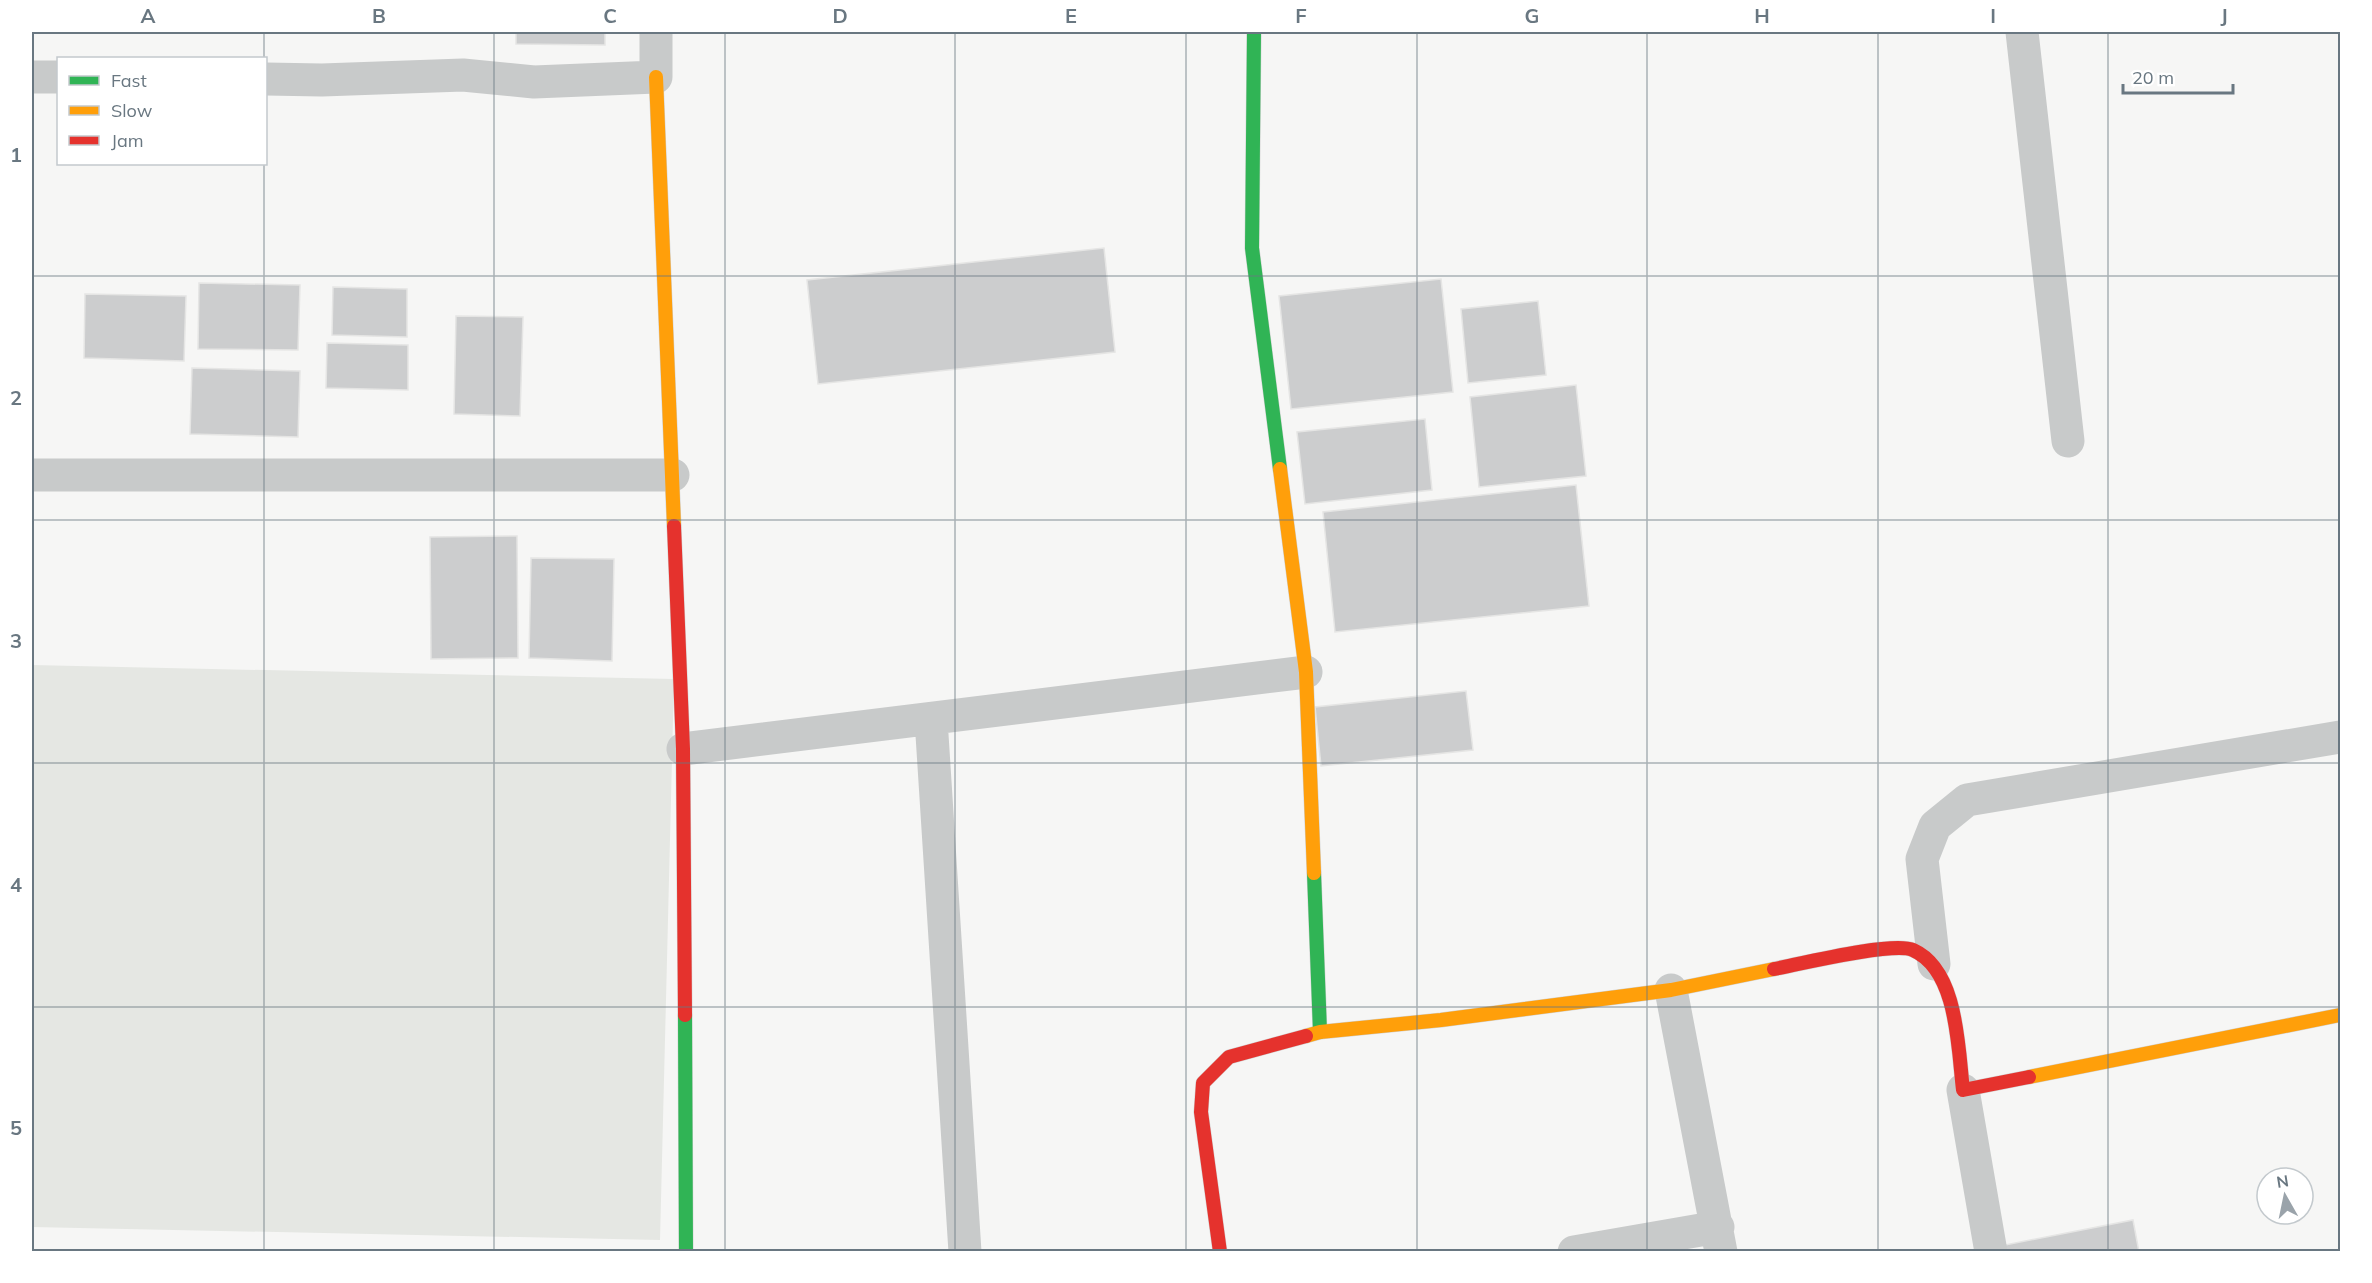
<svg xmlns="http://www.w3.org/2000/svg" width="2372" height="1283" font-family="Mulish,sans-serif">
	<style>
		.green { fill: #e5e7e3 }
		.building { fill: #cccdce; stroke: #e5e5e4; stroke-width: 1.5 }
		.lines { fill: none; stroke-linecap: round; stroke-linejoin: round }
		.fast-casing { stroke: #d2d2d2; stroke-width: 15 }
		.slow-casing { stroke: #d2d2d2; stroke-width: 15 }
		.jam-casing { stroke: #d2d2d2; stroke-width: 15 }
		.street { stroke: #c8caca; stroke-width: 33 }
		.fast { stroke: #30b455; stroke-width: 14 }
		.slow { stroke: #ff9f0a; stroke-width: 14 }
		.jam { stroke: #e5322d; stroke-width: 14 }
		.grid { fill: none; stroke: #697781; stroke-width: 1.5; stroke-opacity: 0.55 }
		.neatline { fill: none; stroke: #697781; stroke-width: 2 }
		.grid-label { font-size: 20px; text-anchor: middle; font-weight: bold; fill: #697781 }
	</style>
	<rect width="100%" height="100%" fill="#f6f6f5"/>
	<!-- green -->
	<path class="green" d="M 32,665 L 674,679 L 660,1240 L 32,1227 Z"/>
	<!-- building -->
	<path class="building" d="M 516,32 L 605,32 L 605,45 L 516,44 Z
		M 1104,248 L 1115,352 L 818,384 L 807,280 Z
		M 1441,279 L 1453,392 L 1291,409 L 1279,296 Z
		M 199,283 L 300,285 L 298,350 L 198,349 Z
		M 333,287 L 407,289 L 407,337 L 332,335 Z
		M 85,294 L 186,296 L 184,361 L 84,358 Z
		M 1538,301 L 1546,375 L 1468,383 L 1461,309 Z
		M 456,316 L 523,317 L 520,416 L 454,414 Z
		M 327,343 L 408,345 L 408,390 L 326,388 Z
		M 192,368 L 300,371 L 298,437 L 190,434 Z
		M 1576,385 L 1586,476 L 1479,487 L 1470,397 Z
		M 1425,419 L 1432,490 L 1305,504 L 1297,432 Z
		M 1576,485 L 1589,606 L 1335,632 L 1323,512 Z
		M 517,536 L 518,658 L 431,659 L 430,537 Z
		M 531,558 L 614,559 L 612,661 L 529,658 Z
		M 1466,691 L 1473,750 L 1321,766 L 1315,707 Z
		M 2133,1220 L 2139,1252 L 2001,1252 L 2000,1246 Z"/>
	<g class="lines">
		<defs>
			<path id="fast" d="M 1254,32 L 1252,248 L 1280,469
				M 1314,873 L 1320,1032
				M 685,1015 L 686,1252"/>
			<path id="slow" d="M 656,77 L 674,526
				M 1280,469 L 1306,672 L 1314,873
				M 1306,1036 L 1320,1032 L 1441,1020 L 1671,990 L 1774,969
				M 2029,1077 L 2340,1015"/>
			<path id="jam" d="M 674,526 L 683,749 L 685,1015
				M 1774,969 C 1800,964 1893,941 1913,950 C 1958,970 1958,1048 1963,1090 L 2029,1077
				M 1220,1252 L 1201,1112 L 1203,1083 L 1229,1057 L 1306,1036"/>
		</defs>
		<!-- fast casing -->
		<use href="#fast" class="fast-casing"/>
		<!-- slow casing -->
		<use href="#slow" class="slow-casing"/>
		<!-- jam casing -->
		<use href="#jam" class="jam-casing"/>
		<!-- street -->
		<path class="street" d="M 2022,32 L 2068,441
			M 32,77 L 58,77
			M 266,79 L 322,80 L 463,75 L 534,82 L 656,77 L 656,32
			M 32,475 L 673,475
			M 931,719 L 965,1252
			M 683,749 L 1306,672
			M 1934,964 L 1922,859 L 1935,826 L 1967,800 L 2340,737
			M 1671,990 L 1721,1252
			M 1963,1090 L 1991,1252
			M 1574,1252 L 1718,1227"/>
		<!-- fast -->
		<use href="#fast" class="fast"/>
		<!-- slow -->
		<use href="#slow" class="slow"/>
		<!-- jam -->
		<use href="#jam" class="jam"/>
	</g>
	<!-- grid -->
	<path class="grid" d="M 264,32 L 264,58M 494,32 L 494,1252M 725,32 L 725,1252M 955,32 L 955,1252M 1186,32 L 1186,1252M 1417,32 L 1417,1252M 1647,32 L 1647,1252M 1878,32 L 1878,1252M 2108,32 L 2108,1252M 264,164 L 264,1252M 32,276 L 2340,276M 32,520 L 2340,520M 32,763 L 2340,763M 32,1007 L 2340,1007"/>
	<!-- border -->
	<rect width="2372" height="1283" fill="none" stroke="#ffffff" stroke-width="66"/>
	<!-- legend -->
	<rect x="57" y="57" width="210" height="108" fill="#ffffff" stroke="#c3c9cd" stroke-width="1.5"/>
	<rect x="69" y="76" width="30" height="9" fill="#30b455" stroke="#c3c9cd" stroke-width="1.5"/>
	<text x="111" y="87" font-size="18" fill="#697781">Fast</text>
	<rect x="69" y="106" width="30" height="9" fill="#ff9f0a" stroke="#c3c9cd" stroke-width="1.5"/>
	<text x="111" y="117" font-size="18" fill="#697781">Slow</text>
	<rect x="69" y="136" width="30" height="9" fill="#e5322d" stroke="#c3c9cd" stroke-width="1.5"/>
	<text x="111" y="147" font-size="18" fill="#697781">Jam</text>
	<!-- north arrow -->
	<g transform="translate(2285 1196) rotate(351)"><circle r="28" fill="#ffffff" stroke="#c3c9cd" stroke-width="1.5"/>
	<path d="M0-4.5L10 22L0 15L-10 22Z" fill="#9aa3aa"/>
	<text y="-9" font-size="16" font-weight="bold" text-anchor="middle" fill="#697781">N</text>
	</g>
	<!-- scale -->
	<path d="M2123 84v9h110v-9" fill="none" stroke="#697781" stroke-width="3"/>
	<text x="2132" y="84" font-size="18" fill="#697781" stroke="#ffffff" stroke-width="4.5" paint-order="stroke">20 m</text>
	<rect x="33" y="33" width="2306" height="1217" class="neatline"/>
	<g class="grid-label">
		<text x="148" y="23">A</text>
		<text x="379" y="23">B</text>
		<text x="610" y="23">C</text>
		<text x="840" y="23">D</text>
		<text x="1071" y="23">E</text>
		<text x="1301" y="23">F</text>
		<text x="1532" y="23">G</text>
		<text x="1762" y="23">H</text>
		<text x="1993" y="23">I</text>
		<text x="2224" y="23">J</text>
		<text x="16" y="162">1</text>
		<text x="16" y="405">2</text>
		<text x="16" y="648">3</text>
		<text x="16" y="892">4</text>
		<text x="16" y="1135">5</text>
	</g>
</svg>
